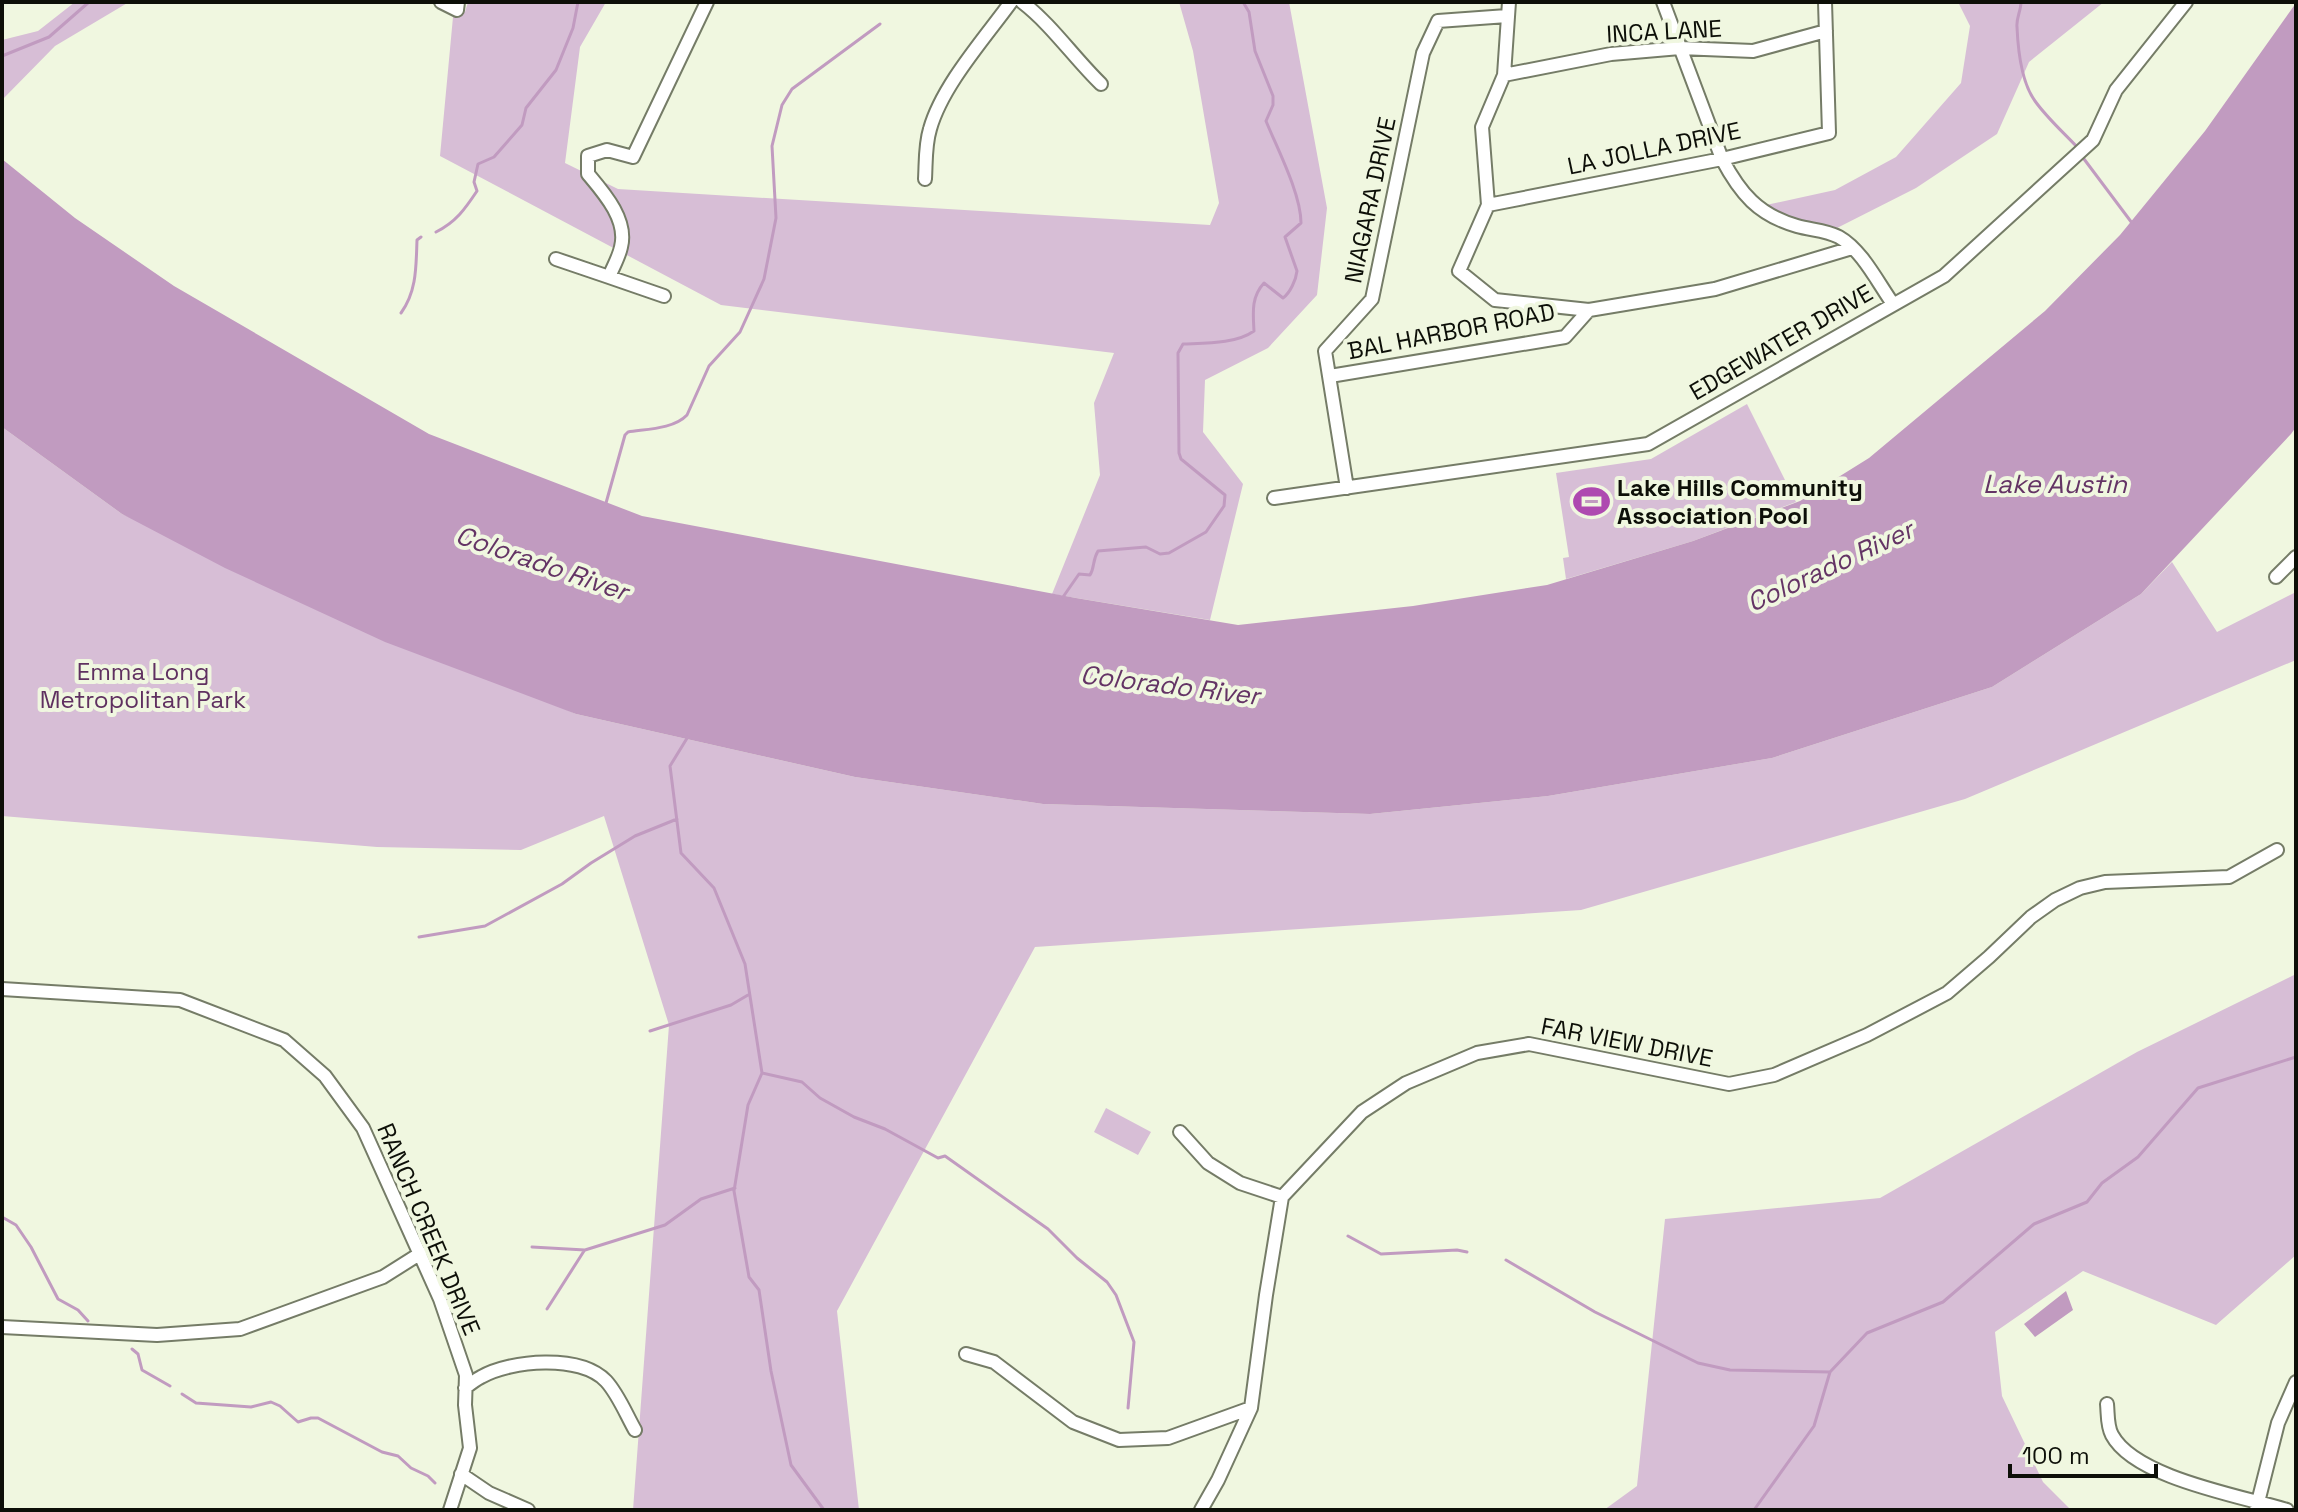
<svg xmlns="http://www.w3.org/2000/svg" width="2298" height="1512" font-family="'Space Grotesk',sans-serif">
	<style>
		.green { fill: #d7bed6 }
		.water { fill: #c19bc0 }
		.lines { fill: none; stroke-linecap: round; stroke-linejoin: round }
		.stream { stroke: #c19bc0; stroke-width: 3 }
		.minor-casing { stroke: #757c67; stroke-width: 16 }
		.minor { stroke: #fff; stroke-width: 12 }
		.labels { text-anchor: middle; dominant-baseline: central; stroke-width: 8; stroke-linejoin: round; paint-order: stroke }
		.street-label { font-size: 24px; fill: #0d0f08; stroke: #f0f7e0 }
		.poi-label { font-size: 24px; font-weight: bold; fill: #0d0f08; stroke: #f0f7e0; text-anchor: start }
		.park-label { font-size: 24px; fill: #5f3060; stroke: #f0f7e0 }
		.water-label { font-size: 26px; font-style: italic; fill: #643465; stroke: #f0f7e0 }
	</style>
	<rect width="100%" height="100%" fill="#f0f7e0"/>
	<!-- green -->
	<path class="green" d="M 75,2 L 129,2 L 55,46 L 2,100 L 2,40 L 38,31 Z
		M 468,2 L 606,2 L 580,47 L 565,163 L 618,189 L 1210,225 L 1219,203 L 1193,51 L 1179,2 L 1289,2 L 1327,208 L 1317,295 L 1268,348 L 1205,380 L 1203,432 L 1243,484 L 1210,620 L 1052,594 L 1100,475 L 1094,403 L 1114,353 L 721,305 L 440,156 L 453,17 L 465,12 Z
		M 1958,2 L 2104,2 L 2029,62 L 1997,134 L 1916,188 L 1837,228 L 1793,220 L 1766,205 L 1835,190 L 1896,157 L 1961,83 L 1970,26 Z
		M 1747,404 L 1796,502 L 1693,541 L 1566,579 L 1563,558 L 1569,557 L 1556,473 L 1651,459 Z
		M 2,427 L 122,514 L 576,714 L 855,777 L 1043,804 L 1370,814 L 1548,796 L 1772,758 L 1992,687 L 2141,594 L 2172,562 L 2217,632 L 2296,592 L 2296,660 L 1965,799 L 1581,910 L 1035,947 L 837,1311 L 859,1510 L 633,1510 L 669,1025 L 604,816 L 521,850 L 377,847 L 2,816 Z
		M 2296,974 L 2296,1255 L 2216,1325 L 2083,1271 L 1995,1332 L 2002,1396 L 2043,1482 L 2071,1510 L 1604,1510 L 1637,1486 L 1665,1219 L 1880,1198 L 2137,1052 Z
		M 1106,1108 L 1151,1132 L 1138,1155 L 1094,1132 Z"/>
	<!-- water -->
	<path class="water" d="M 2296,3 L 2296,427 L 2291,434 L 2141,594 L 1992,687 L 1772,758 L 1548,796 L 1370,814 L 1043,804 L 855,777 L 576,714 L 385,642 L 225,568 L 122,514 L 2,427 L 2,159 L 75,218 L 174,286 L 429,434 L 642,516 L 1076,598 L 1238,625 L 1413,606 L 1547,585 L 1693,541 L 1800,501 L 1869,458 L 2045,311 L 2120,235 L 2205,131 Z
		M 1604,487 L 1609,507 L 1576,511 L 1573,495 L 1590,493 L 1590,488 Z
		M 2066,1291 L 2073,1310 L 2035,1337 L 2024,1324 Z"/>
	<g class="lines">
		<!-- stream -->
		<path class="stream" d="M 2021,2 C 2021,11 2016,18 2017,27 C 2018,50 2021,82 2035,101 C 2047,118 2064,133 2078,148
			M 2,56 L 49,37 L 89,2
			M 2084,159 L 2132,223
			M 436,232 C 456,222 465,209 477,191 L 474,182 L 478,164 L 494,157 L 522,125 L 526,108 L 556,70 L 573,28 L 578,2
			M 401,313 C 417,291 416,266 417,240 L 421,237
			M 606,503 L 625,435 L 628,432 C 646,429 674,429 687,415 L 709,366 L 740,332 L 764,279 L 776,218 L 772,146 L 782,105 L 792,89 L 880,24
			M 1063,597 L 1079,574 L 1090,575 C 1095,567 1092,561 1098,551 L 1146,547 L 1160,554 L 1169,553 L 1206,532 L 1224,506 L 1225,495 L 1181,459 L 1179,453 L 1178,353 L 1183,344 C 1205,343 1236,344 1254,331 C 1253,313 1251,297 1264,283 L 1283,298 C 1290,293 1296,280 1297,271 L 1285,237 L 1301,223 C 1301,194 1277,148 1266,121 L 1273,105 L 1273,96 L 1255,51 L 1249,12 L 1243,2
			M 689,735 L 670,766 L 681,853 L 714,888 L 745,964 L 762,1073 L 748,1105 L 734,1191 L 749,1277 L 759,1290 L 771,1371 L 791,1465 L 824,1510
			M 419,937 L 485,926 L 562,884 L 591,863 L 635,836 L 677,819
			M 650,1031 L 731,1005 L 748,995
			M 762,1073 L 802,1082 L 820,1098 L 854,1117 L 885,1129 L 938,1158 L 945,1156 L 1048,1229 L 1077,1258 L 1107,1282 L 1116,1295 L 1134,1342 L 1128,1408
			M 2,1217 L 16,1225 L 31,1247 L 58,1299 L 78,1310 L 88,1321
			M 1348,1236 L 1381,1254 L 1457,1250 L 1467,1252
			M 532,1247 L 585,1250 L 665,1225 L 701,1199 L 735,1188
			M 1506,1260 L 1595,1312 L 1698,1363 L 1730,1370 L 1830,1372 L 1867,1333 L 1943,1302 L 2034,1224 L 2087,1202 L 2102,1183 L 2138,1157 L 2198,1088 L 2296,1057
			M 547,1309 L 584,1251
			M 132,1349 L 138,1354 L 142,1370 L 170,1386
			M 182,1394 L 196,1403 L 251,1407 L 271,1402 L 280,1406 L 298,1422 L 311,1418 L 318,1418 L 382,1452 L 398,1456 L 411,1468 L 428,1476 L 435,1483
			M 1754,1510 L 1814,1426 L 1830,1372"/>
		<defs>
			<path id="minor" d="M 441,2 L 457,10 L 458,2
				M 1022,2 C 1052,25 1074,58 1101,84
				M 1509,2 L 1504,75 L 1482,127 L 1488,205 L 1459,271 L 1495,300 L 1589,310
				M 1663,2 L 1722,159 C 1740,193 1758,215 1797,226 C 1811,230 1826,230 1839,237 C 1862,250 1878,283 1893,304
				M 1504,75 L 1611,54 L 1680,48 L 1753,51 L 1826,31
				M 925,179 C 926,162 925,145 930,129 C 942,86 984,39 1011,2
				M 1488,205 L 1722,159 L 1829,133 L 1825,2
				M 556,259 L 609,277 C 613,267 619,257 621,247 C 628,220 604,193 588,174 L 588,156 L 607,150 L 633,157 L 707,2
				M 609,277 L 664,296
				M 1330,376 L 1565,337 L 1589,310 L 1715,289 L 1852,248
				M 1347,488 L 1325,351 L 1372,299 L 1423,53 L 1438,21 L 1507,16
				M 1274,498 L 1648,444 L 1944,276 L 2093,140 L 2116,90 L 2186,2
				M 2276,577 L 2296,557
				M 2,989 L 180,1000 L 284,1040 L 325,1076 L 363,1128 L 440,1299 L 466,1375 L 465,1405 L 470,1448 L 450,1510
				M 1180,1132 L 1208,1163 L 1240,1183 L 1282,1197
				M 2,1327 L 157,1335 L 240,1329 L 383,1277 L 421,1253
				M 966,1354 L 994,1362 L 1073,1422 L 1119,1440 L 1168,1438 L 1251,1408
				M 465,1388 C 470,1384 475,1380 481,1377 C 511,1360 580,1354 606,1381 C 618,1394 626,1414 635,1430
				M 2107,1404 C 2108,1414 2107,1426 2112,1435 C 2135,1478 2241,1496 2287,1510
				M 461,1474 L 489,1493 L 528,1510
				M 1201,1510 L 1218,1480 L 1251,1408 L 1266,1295 L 1282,1197 L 1362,1112 L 1406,1083 L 1477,1053 L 1529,1044 L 1729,1084 L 1774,1075 L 1867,1035 L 1947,993 L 1989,957 L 2031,917 L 2055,900 L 2080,888 L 2105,882 L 2229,877 L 2277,850
				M 2256,1510 L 2278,1423 L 2296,1382"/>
		</defs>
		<!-- minor casing -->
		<use href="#minor" class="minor-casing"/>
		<!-- minor -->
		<use href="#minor" class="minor"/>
	</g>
	<!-- icons -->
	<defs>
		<symbol id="stadium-bare" viewBox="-9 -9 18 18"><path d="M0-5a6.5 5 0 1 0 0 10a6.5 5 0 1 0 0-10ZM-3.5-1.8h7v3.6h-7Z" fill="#ae4ab0" stroke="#f0f7e0" stroke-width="2.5" paint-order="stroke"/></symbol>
	</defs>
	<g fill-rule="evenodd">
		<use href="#stadium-bare" x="1566" y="476" width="51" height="51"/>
	</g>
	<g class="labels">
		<!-- street labels -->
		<g class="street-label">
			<text transform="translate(1664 31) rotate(-3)">INCA LANE</text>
			<text transform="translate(1654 148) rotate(-12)">LA JOLLA DRIVE</text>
			<text transform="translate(1370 200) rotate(-78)">NIAGARA DRIVE</text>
			<text transform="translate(1451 331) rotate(-11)">BAL HARBOR ROAD</text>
			<text transform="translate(1781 342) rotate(-30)">EDGEWATER DRIVE</text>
			<text transform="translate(1627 1042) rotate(11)">FAR VIEW DRIVE</text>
			<text transform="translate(429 1229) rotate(67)">RANCH CREEK DRIVE</text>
		</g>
		<!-- poi labels -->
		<g class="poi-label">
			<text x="1617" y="487">Lake Hills Community<tspan x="1617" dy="28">Association Pool</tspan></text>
		</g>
		<!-- park labels -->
		<g class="park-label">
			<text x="143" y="671">Emma Long<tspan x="143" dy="28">Metropolitan Park</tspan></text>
		</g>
		<!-- water labels -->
		<g class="water-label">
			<text x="2055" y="484">Lake Austin</text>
			<text transform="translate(542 563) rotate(19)">Colorado River</text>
			<text transform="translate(1830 566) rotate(-25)">Colorado River</text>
			<text transform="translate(1170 685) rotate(7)">Colorado River</text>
		</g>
	</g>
	<!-- border -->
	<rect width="2298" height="1512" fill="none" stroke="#0d0f08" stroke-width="8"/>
	<!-- scale -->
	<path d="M2010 1464v12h146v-12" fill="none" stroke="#0d0f08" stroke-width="4"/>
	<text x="2022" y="1464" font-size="24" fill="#0d0f08" stroke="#f0f7e0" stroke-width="6" paint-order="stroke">100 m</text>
</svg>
